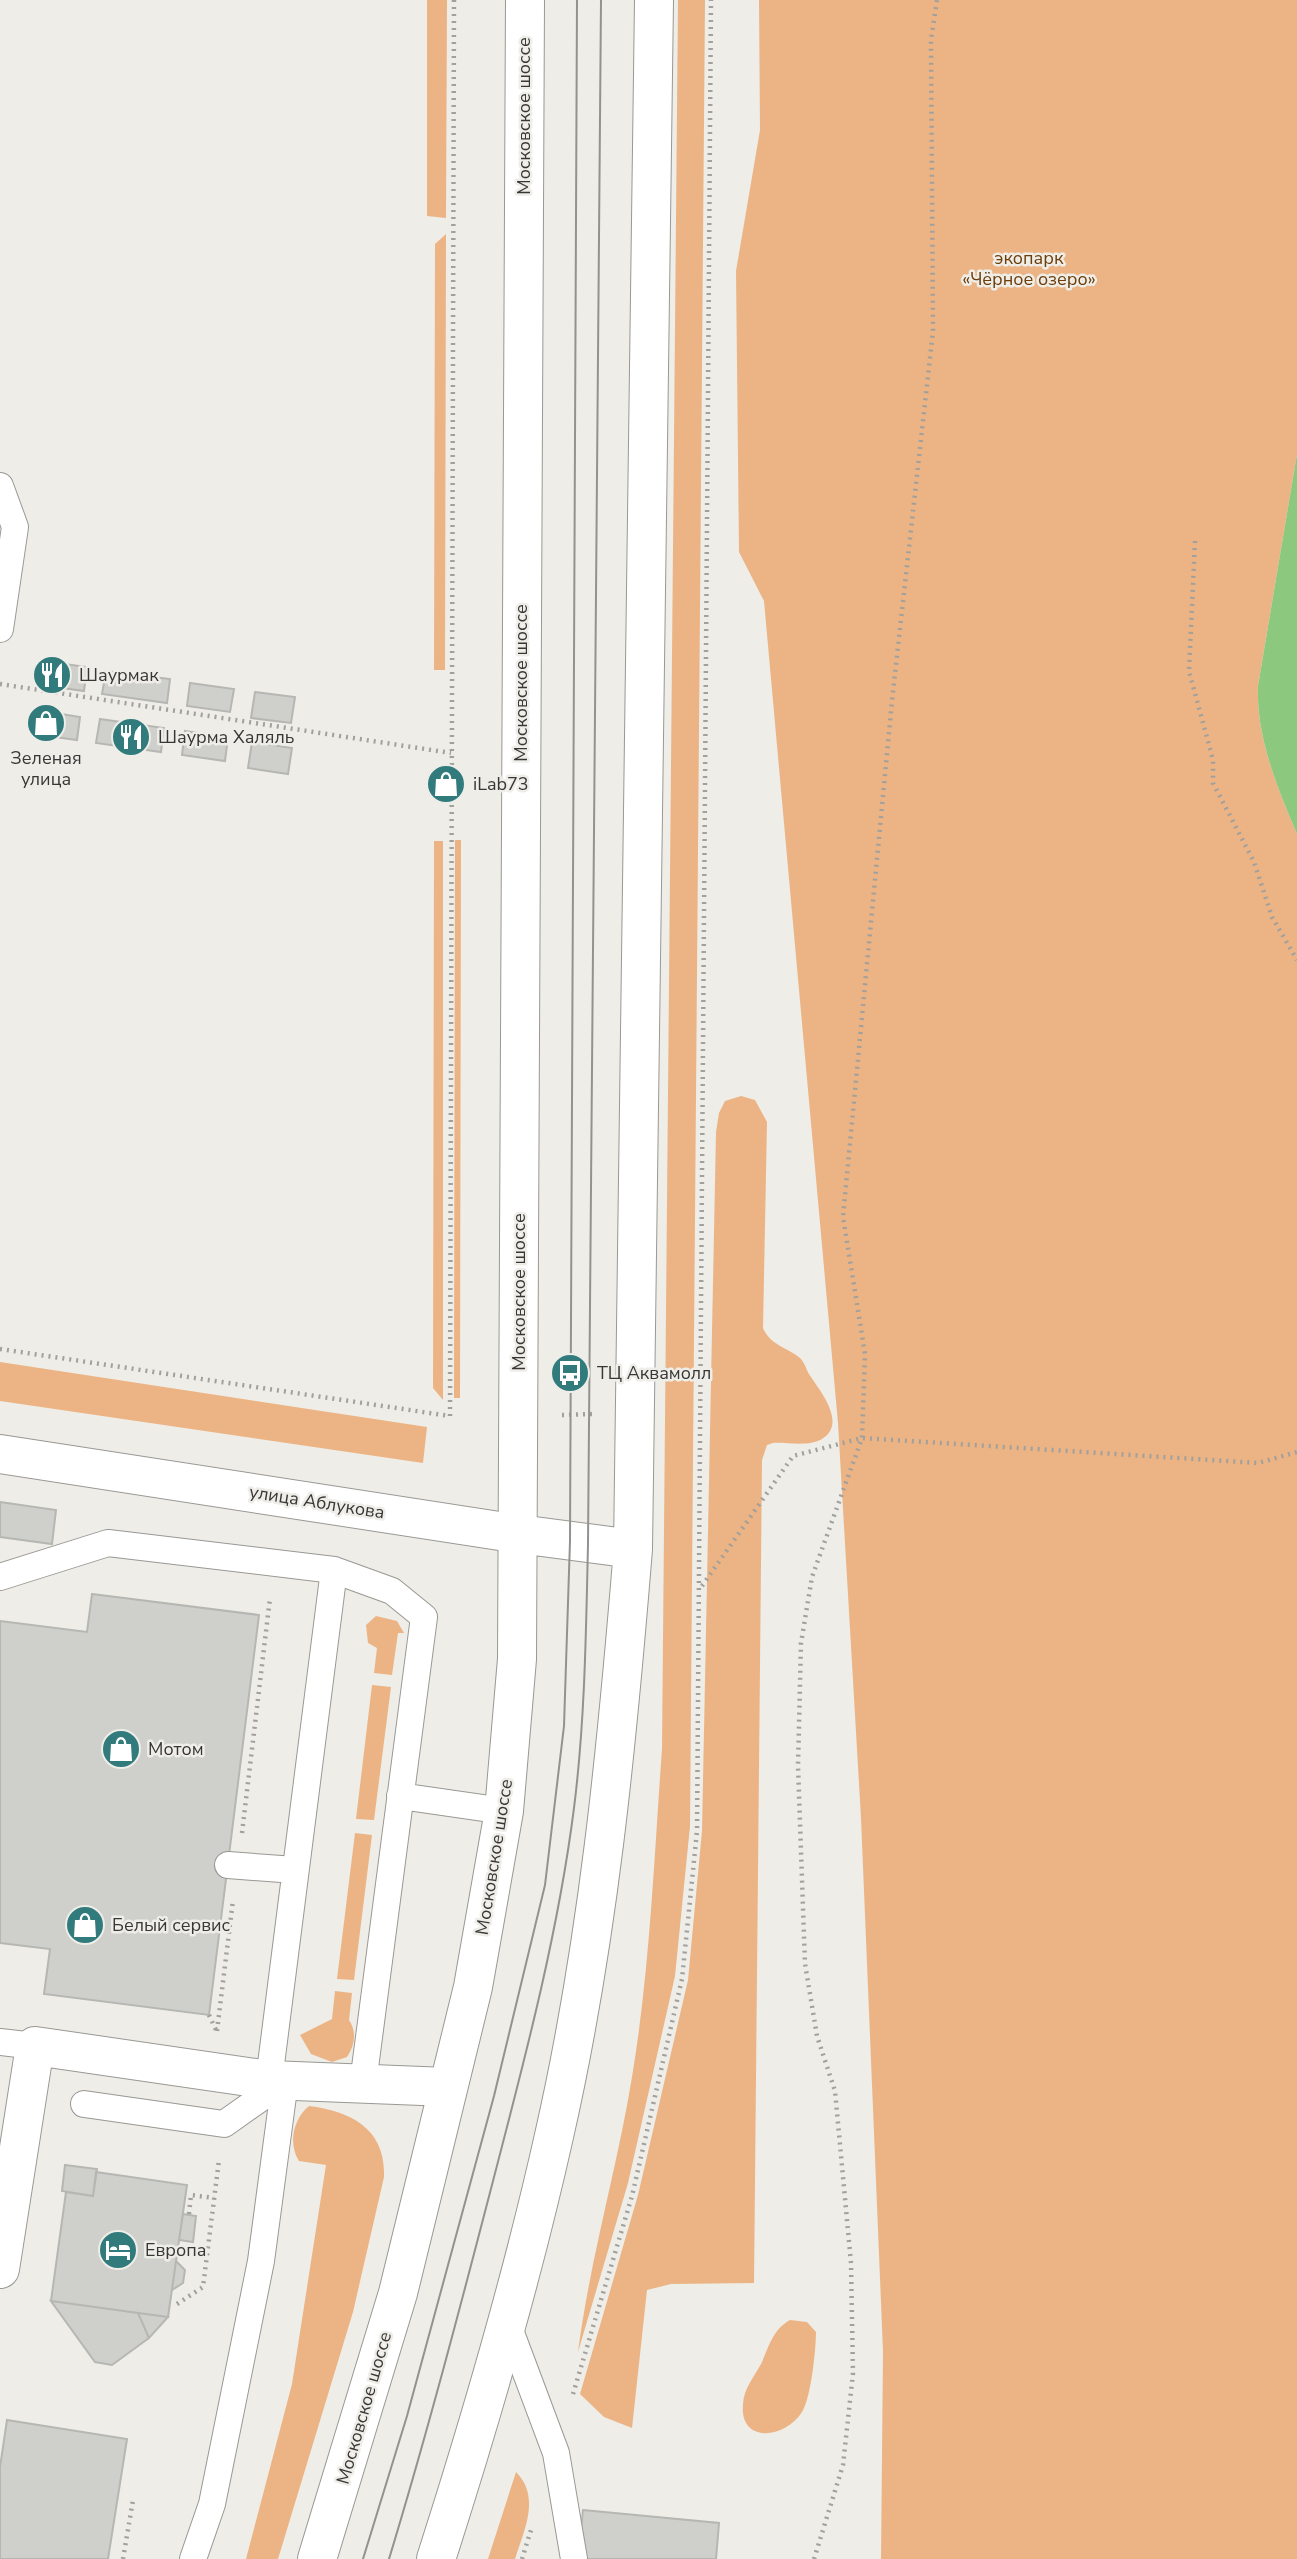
<svg xmlns="http://www.w3.org/2000/svg" width="1297" height="2559" font-family="'Nunito Sans',sans-serif">
	<style>
		.green { fill: #ecb484 }
		.water { fill: #8cc97e }
		.building { fill: #cfd0cb; stroke: #b6b7b2; stroke-width: 2 }
		.lines { fill: none; stroke-linecap: round; stroke-linejoin: round }
		.service-casing { stroke: #999894; stroke-width: 28 }
		.minor-casing { stroke: #999894; stroke-width: 40 }
		.tertiary-casing { stroke: #999894; stroke-width: 40 }
		.primary-casing { stroke: #999894; stroke-width: 40 }
		.path { stroke: #a1a09d; stroke-width: 4.5; stroke-dasharray: 2 5; stroke-linecap: butt }
		.service { stroke: #fff; stroke-width: 26 }
		.minor { stroke: #fff; stroke-width: 38 }
		.tertiary { stroke: #fff; stroke-width: 38 }
		.primary { stroke: #fff; stroke-width: 38 }
		.tram { stroke: #93928e; stroke-width: 2 }
		.labels { text-anchor: middle; dominant-baseline: central; stroke-width: 5; stroke-linejoin: round; paint-order: stroke }
		.street-label { font-size: 18px; fill: #383735; stroke: #eeede8 }
		.park-label { font-size: 18px; fill: #6e3e09; stroke: #eeede8 }
		.poi-label { font-size: 18px; fill: #383735; stroke: #eeede8; text-anchor: start }
	</style>
	<rect width="100%" height="100%" fill="#eeede8"/>
	<!-- green -->
	<path class="green" d="M 427,0 L 447,0 L 446,218 L 427,216 Z
		M 678,0 L 705,0 L 690,1826 L 675,1976 L 628,2183 L 578,2352 C 590,2259 617,2169 632,2077 C 650,1969 654,1858 662,1749 Z
		M 759,0 L 1297,0 L 1297,454 L 1258,686 C 1256,737 1277,787 1297,834 L 1297,2559 L 881,2559 L 883,2351 L 861,1818 L 838,1423 L 764,601 L 739,552 L 736,271 L 760,130 Z
		M 446,234 L 445,670 L 434,670 L 435,244 Z
		M 455,840 L 461,840 L 460,1398 L 454,1398 Z
		M 434,841 L 443,841 L 443,1400 L 433,1388 Z
		M 741,1096 L 755,1100 L 767,1122 L 763,1328 C 771,1346 787,1347 800,1358 C 806,1364 806,1371 811,1377 C 821,1392 847,1424 822,1439 C 809,1447 787,1442 773,1443 L 767,1445 L 762,1460 L 754,2283 L 671,2284 L 647,2290 L 632,2428 L 604,2417 L 580,2394 L 638,2195 L 688,1980 L 702,1831 L 716,1132 L 719,1113 L 725,1101 Z
		M 0,1362 L 427,1427 L 423,1463 L 0,1401 Z
		M 376,1616 L 397,1621 L 404,1633 L 398,1633 L 392,1675 L 374,1673 L 377,1648 L 368,1643 L 366,1625 Z
		M 372,1685 L 391,1687 L 374,1820 L 356,1819 Z
		M 355,1833 L 372,1835 L 354,1980 L 337,1979 Z
		M 335,1991 L 352,1993 L 349,2020 C 357,2032 355,2045 347,2057 L 332,2062 L 311,2054 L 300,2035 L 332,2019 Z
		M 309,2106 C 351,2111 386,2129 384,2177 L 353,2312 L 278,2559 L 246,2559 L 292,2384 L 326,2165 L 299,2161 C 288,2144 293,2119 309,2106 Z
		M 790,2320 L 807,2322 L 816,2332 C 816,2349 811,2398 802,2412 C 785,2439 739,2444 743,2404 C 744,2388 754,2377 761,2364 C 769,2347 772,2330 790,2320 Z
		M 516,2472 C 541,2497 524,2530 515,2559 L 488,2559 Z"/>
	<!-- water -->
	<path class="water" d="M 1297,454 L 1297,834 C 1277,787 1256,737 1258,686 Z"/>
	<!-- building -->
	<path class="building" d="M 43,661 L 87,667 L 84,691 L 40,685 Z
		M 106,671 L 170,679 L 167,703 L 102,694 Z
		M 190,683 L 234,689 L 230,712 L 187,706 Z
		M 255,692 L 295,697 L 291,723 L 251,718 Z
		M 37,710 L 80,717 L 77,740 L 33,734 Z
		M 100,719 L 164,728 L 161,752 L 96,743 Z
		M 185,731 L 228,737 L 225,761 L 182,755 Z
		M 252,742 L 292,748 L 288,774 L 248,768 Z
		M 0,1502 L 56,1510 L 52,1544 L 0,1537 Z
		M 92,1594 L 259,1615 L 209,2015 L 44,1994 L 50,1949 L 0,1943 L 0,1621 L 87,1632 Z
		M 65,2165 L 97,2169 L 93,2196 L 62,2191 Z
		M 96,2172 L 187,2185 L 168,2317 L 51,2301 L 66,2192 L 93,2196 Z
		M 183,2214 L 196,2216 L 193,2242 L 179,2240 Z
		M 176,2261 L 185,2270 L 183,2283 L 172,2290 Z
		M 51,2301 L 138,2313 L 149,2338 L 112,2365 L 95,2362 Z
		M 138,2313 L 168,2317 L 149,2338 Z
		M 7,2420 L 127,2439 L 108,2559 L 0,2559 L 0,2467 Z
		M 583,2510 L 719,2523 L 716,2559 L 578,2559 Z"/>
	<g class="lines">
		<defs>
			<path id="service" d="M 0,486 L 15,527 L 0,629
				M 0,1577 L 108,1543 L 334,1570
				M 400,1796 L 504,1811
				M 228,1865 L 295,1870
				M 0,2042 L 35,2046
				M 269,2080 L 334,1570 L 392,1591 L 424,1617 L 363,2083
				M 84,2104 L 224,2124 L 285,2081
				M 508,2325 L 556,2453 L 574,2559
				M 193,2559 L 212,2504 L 261,2261 L 285,2081"/>
			<path id="minor" d="M 0,2269 L 35,2046 L 269,2080 L 448,2087"/>
			<path id="tertiary" d="M 0,1454 L 519,1534"/>
			<path id="primary" d="M 519,1534 L 633,1549
				M 317,2559 L 398,2293 L 473,1987 L 504,1811 L 517,1659 L 525,0
				M 436,2559 C 481,2419 522,2279 554,2136 C 598,1943 617,1746 633,1549 L 654,0"/>
		</defs>
		<!-- service casing -->
		<use href="#service" class="service-casing"/>
		<!-- minor casing -->
		<use href="#minor" class="minor-casing"/>
		<!-- tertiary casing -->
		<use href="#tertiary" class="tertiary-casing"/>
		<!-- primary casing -->
		<use href="#primary" class="primary-casing"/>
		<!-- path -->
		<path class="path" d="M 1195,541 L 1189,671 L 1213,760 L 1213,783 L 1254,862 L 1272,917 L 1297,960
			M 0,684 L 451,753
			M 0,1349 L 450,1416 L 454,0
			M 562,1415 L 594,1414
			M 702,1586 L 793,1456 L 862,1438 L 1258,1463 L 1297,1452
			M 242,1833 L 270,1598
			M 209,2015 L 216,2030
			M 217,2031 L 233,1900
			M 189,2214 L 191,2195 L 214,2198
			M 177,2304 L 203,2287 L 219,2160
			M 573,2394 L 632,2196 L 682,1979 L 697,1831 L 711,0
			M 123,2559 L 133,2500
			M 522,2559 L 531,2530
			M 814,2559 L 843,2465 L 853,2373 L 851,2263 L 835,2091 L 817,2036 L 805,1964 L 798,1766 L 801,1643 L 812,1577 L 862,1438 L 865,1354 L 843,1217 L 892,701 L 933,331 L 931,40 L 937,0"/>
		<!-- service -->
		<use href="#service" class="service"/>
		<!-- minor -->
		<use href="#minor" class="minor"/>
		<!-- tertiary -->
		<use href="#tertiary" class="tertiary"/>
		<!-- primary -->
		<use href="#primary" class="primary"/>
		<!-- tram -->
		<path class="tram" d="M 363,2559 L 407,2416 L 494,2096 L 545,1885 L 564,1726 L 570,1541 L 577,0
			M 389,2559 C 427,2434 460,2308 493,2181 C 525,2058 558,1934 574,1808 C 585,1721 586,1631 588,1544 L 601,0"/>
	</g>
	<!-- icons -->
	<defs>
		<symbol id="restaurant-disc" viewBox="-11 -11 22 22"><circle r="9.5" fill="#317b7d" stroke="#eeede8"/><path d="M-5-6h1v4h1v-4h1v4h1v-4h1v5L-1.5 .5V6h-2V.5L-5-1ZM5-6V6H3V1.5H1.5Q1.5-4 5-6Z" fill="#fff"/></symbol>
		<symbol id="shop-disc" viewBox="-11 -11 22 22"><circle r="9.5" fill="#317b7d" stroke="#eeede8"/><path d="M-5-2.5h2.3a2.7 3.5 0 0 1 5.4 0H5L5.5 6h-11ZM-1.5-2.5h3a1.5 2.3 0 0 0-3 0Z" fill="#fff"/></symbol>
		<symbol id="bus-disc" viewBox="-11 -11 22 22"><circle r="9.5" fill="#317b7d" stroke="#eeede8"/><path d="M-5-6H5V4H4V6H2V4H-2V6H-4V4H-5ZM-3.5-4V0h7V-4ZM-3.5 1.2v1.5H-2V1.2ZM2 1.2v1.5H3.5V1.2Z" fill="#fff"/></symbol>
		<symbol id="hotel-disc" viewBox="-11 -11 22 22"><circle r="9.5" fill="#317b7d" stroke="#eeede8"/><path d="M-6-4.5h1.5V1H6V5H4.5V3h-9V5H-6ZM-4 0a1.8 1.8 0 1 1 3.6 0ZM.5 0V-2.5h3Q6-2.5 6 0Z" fill="#fff"/></symbol>
	</defs>
	<g fill-rule="evenodd">
		<use href="#restaurant-disc" x="30" y="653" width="44" height="44"/>
		<use href="#shop-disc" x="24" y="701" width="44" height="44"/>
		<use href="#restaurant-disc" x="109" y="715" width="44" height="44"/>
		<use href="#shop-disc" x="424" y="762" width="44" height="44"/>
		<use href="#bus-disc" x="548" y="1351" width="44" height="44"/>
		<use href="#shop-disc" x="99" y="1727" width="44" height="44"/>
		<use href="#shop-disc" x="63" y="1903" width="44" height="44"/>
		<use href="#hotel-disc" x="96" y="2228" width="44" height="44"/>
	</g>
	<g class="labels">
		<!-- street labels -->
		<g class="street-label">
			<text transform="translate(524 116) rotate(-90)">Московское шоссе</text>
			<text transform="translate(521 683) rotate(-90)">Московское шоссе</text>
			<text transform="translate(519 1292) rotate(-90)">Московское шоссе</text>
			<text transform="translate(317 1502) rotate(9)">улица Аблукова</text>
			<text transform="translate(494 1857) rotate(-81)">Московское шоссе</text>
			<text transform="translate(364 2408) rotate(-74)">Московское шоссе</text>
		</g>
		<!-- park labels -->
		<g class="park-label">
			<text x="1029" y="258">экопарк<tspan x="1029" dy="21">«Чёрное озеро»</tspan></text>
		</g>
		<!-- poi labels -->
		<g class="poi-label">
			<text x="79" y="675">Шаурмак</text>
			<text x="158" y="737">Шаурма Халяль</text>
			<text x="46" y="758" text-anchor="middle">Зеленая<tspan x="46" dy="21">улица</tspan></text>
			<text x="473" y="784">iLab73</text>
			<text x="597" y="1373">ТЦ Аквамолл</text>
			<text x="148" y="1749">Мотом</text>
			<text x="112" y="1925">Белый сервис</text>
			<text x="145" y="2250">Европа</text>
		</g>
	</g>
</svg>
